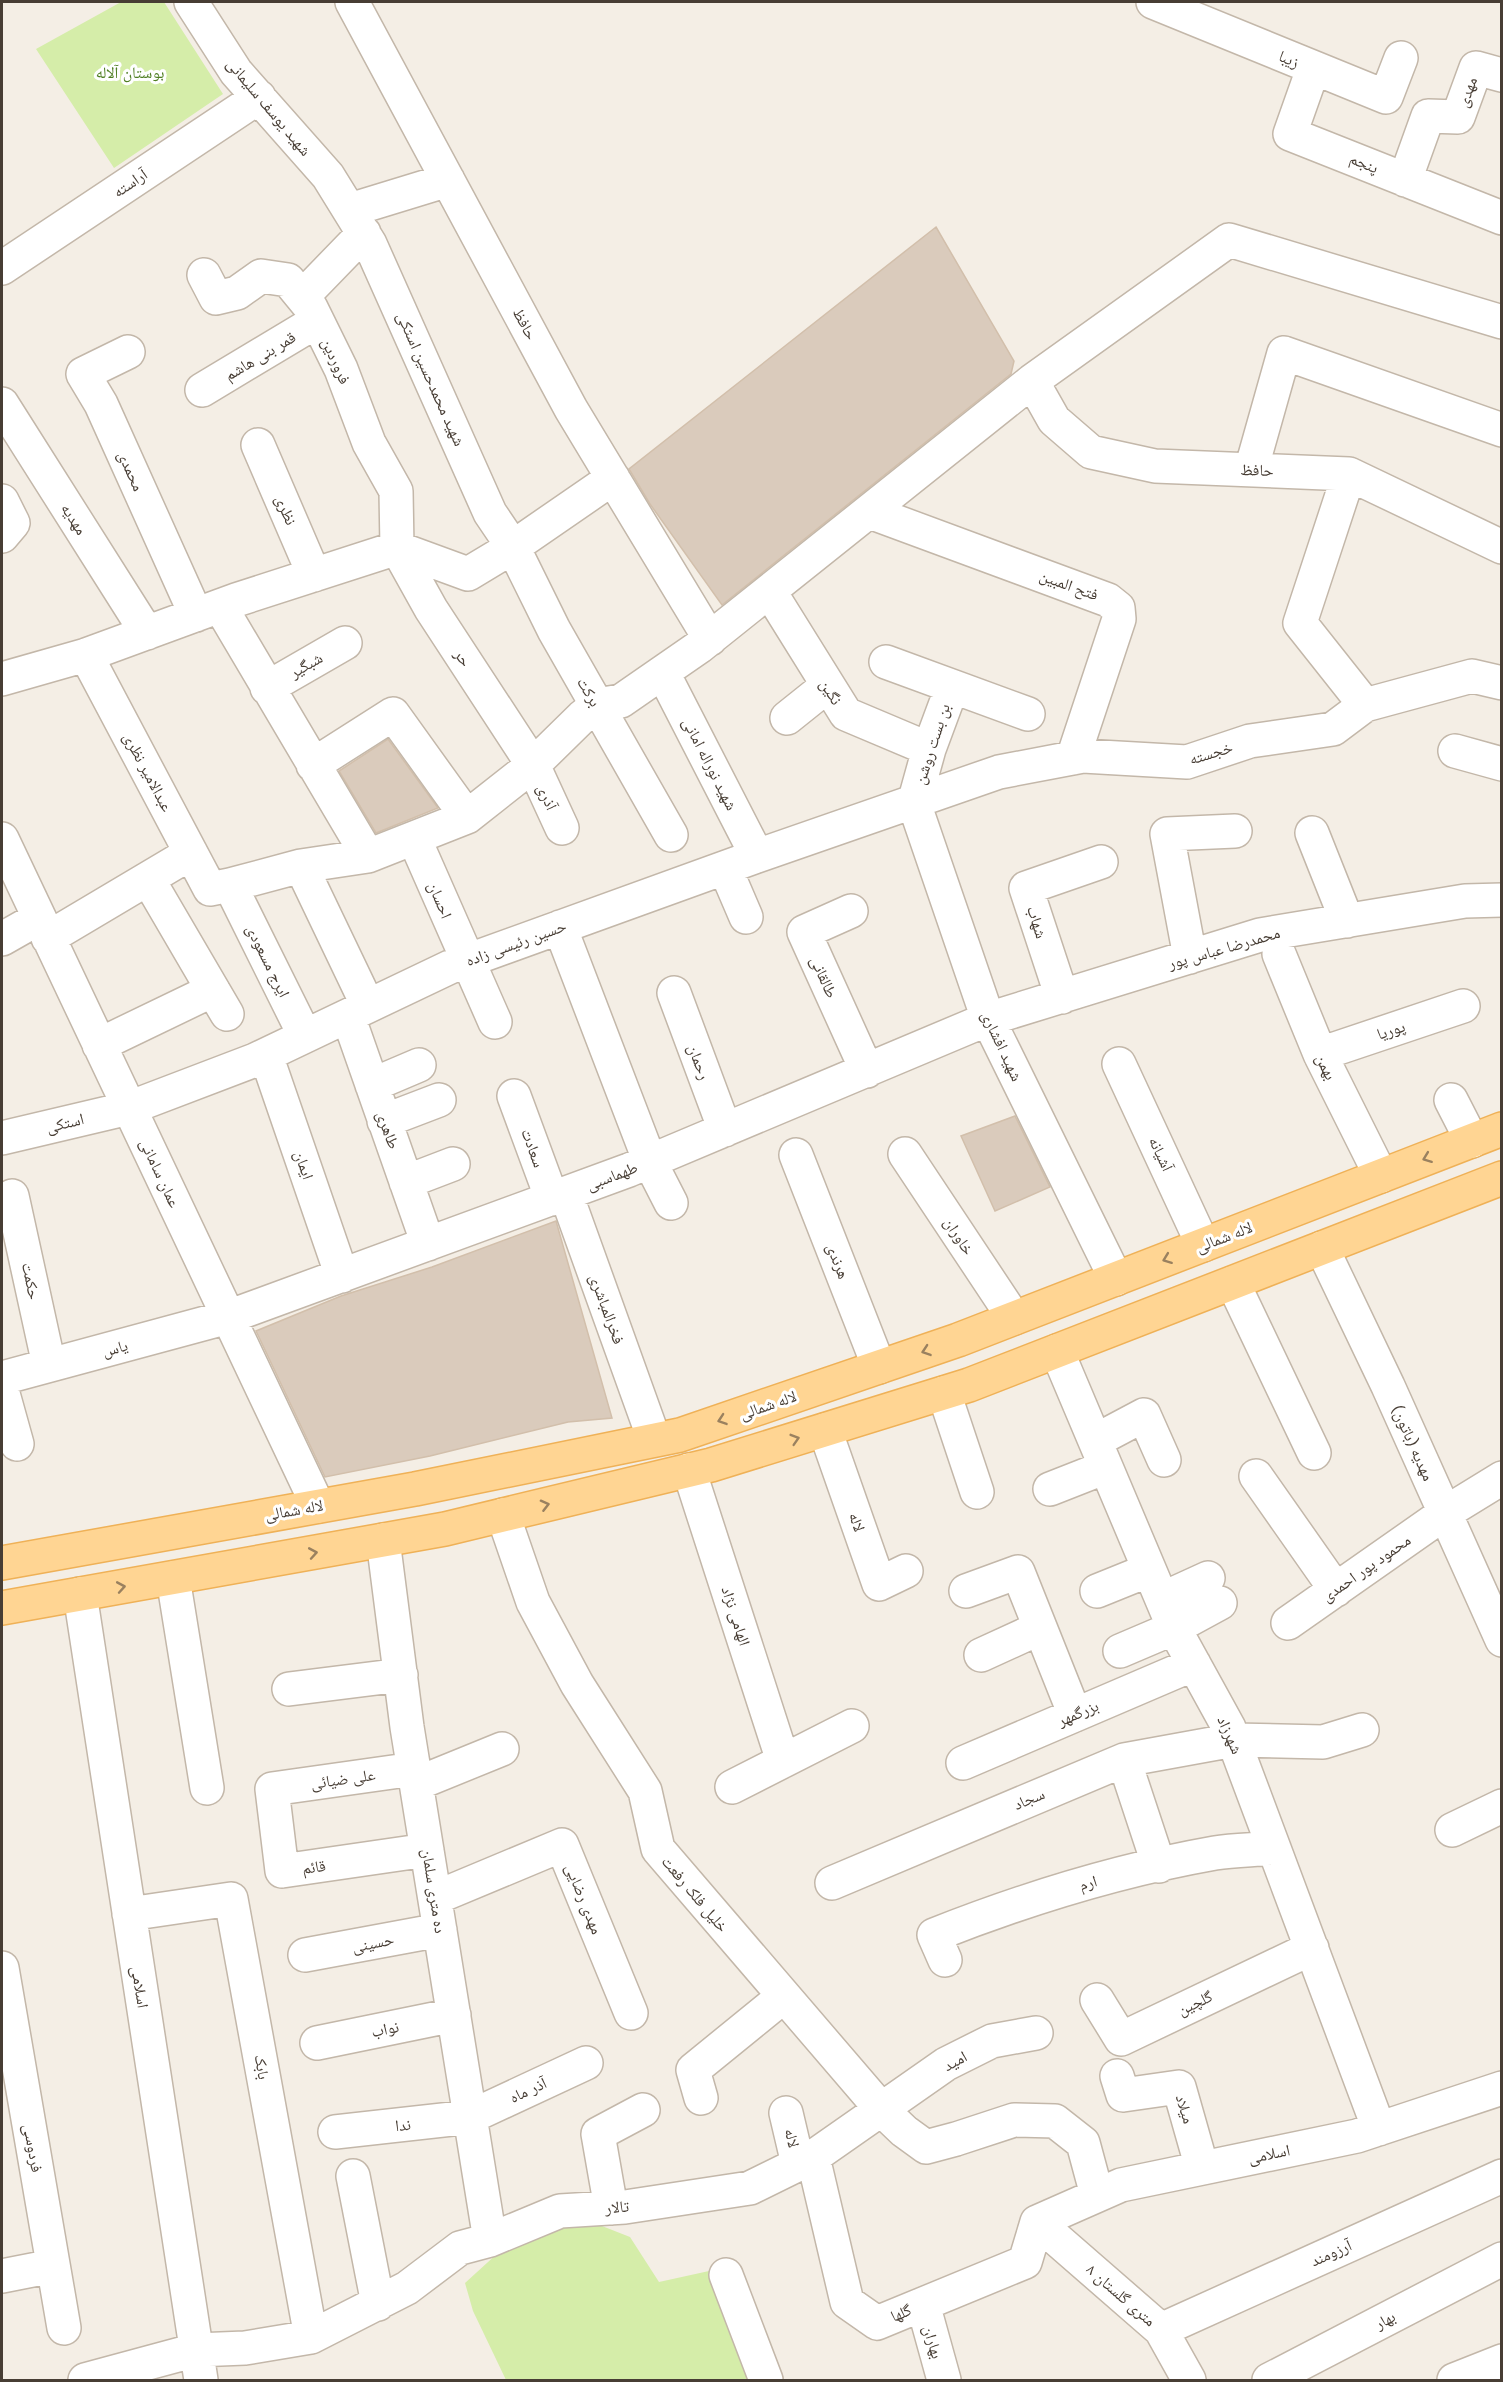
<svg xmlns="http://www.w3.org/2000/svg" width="1503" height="2382" font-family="'DM Sans','Noto Naskh Arabic',sans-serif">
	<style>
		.green { fill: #d5eda9 }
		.building { fill: #dacbbc; stroke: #d2bfab; stroke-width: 1.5 }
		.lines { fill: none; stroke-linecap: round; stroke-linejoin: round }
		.minor-casing { stroke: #c3b7a9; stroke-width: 36 }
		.major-casing { stroke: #efb157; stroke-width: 36 }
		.minor { stroke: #fff; stroke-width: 33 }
		.major { stroke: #ffd593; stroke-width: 33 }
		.oneway { stroke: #9a815f }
		.labels { text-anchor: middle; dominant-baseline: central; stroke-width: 6; stroke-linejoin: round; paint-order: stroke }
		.street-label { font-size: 16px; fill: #473d34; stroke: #fff }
		.park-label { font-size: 16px; fill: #4e7e21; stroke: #fff }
	</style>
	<rect width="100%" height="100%" fill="#f4eee5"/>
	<!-- green -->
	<path class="green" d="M 121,2 L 164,2 L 223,94 L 114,168 L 36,49 Z
		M 560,2226 L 602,2226 L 630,2237 L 659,2282 L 709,2271 L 752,2380 L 506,2380 L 473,2311 L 465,2283 L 499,2252 Z"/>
	<!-- building -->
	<path class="building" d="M 936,227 L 1014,361 L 1011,374 L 722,605 L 650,504 L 629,469 Z
		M 388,739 L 438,808 L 376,833 L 339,771 Z
		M 1015,1116 L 1050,1187 L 995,1211 L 961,1136 Z
		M 556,1221 L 612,1418 L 568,1422 L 430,1456 L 325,1477 L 256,1331 L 341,1296 L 432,1267 Z"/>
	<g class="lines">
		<defs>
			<path id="minor" d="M 191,2 L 236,72 L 328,176 L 370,244 L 490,513 L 513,547 L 554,630 L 671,835
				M 352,2 L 571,409 L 710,639
				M 1153,2 L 1386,97 L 1401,58
				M 1313,69 L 1290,134 L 1502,218
				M 1405,180 L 1428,116 L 1458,117 L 1476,68 L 1502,75
				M 350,210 L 448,180
				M 2,268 L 259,97
				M 204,275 L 216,298 L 237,293 L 261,276 L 288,280 L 311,308 L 341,369 L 369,443 L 396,491 L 397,548 L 431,609 L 533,765 L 562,828
				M 302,297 L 364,233
				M 128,352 L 83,374 L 101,404 L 196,615
				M 1032,381 L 1054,420 L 1091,452 L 1155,466 L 1349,474 L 1502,547
				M 202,390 L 317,321
				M 2,404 L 147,633
				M 258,445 L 314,575
				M 1251,470 L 1284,353 L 1502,430
				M 1349,474 L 1300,623 L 1365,705
				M 2,501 L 13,523 L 2,536
				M 870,512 L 1108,600 L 1118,608 L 1119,619 L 1073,758
				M 770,592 L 846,714 L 929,749
				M 220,606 L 368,856
				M 86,655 L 210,889 L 230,885 L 301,866 L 368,856 L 467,817 L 533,765 L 582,717 L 597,705 L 621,701 L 699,647 L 1032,381 L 1229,240 L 1502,322
				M 886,662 L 1028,714
				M 663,673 L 757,856
				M 2,679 L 86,655 L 236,600 L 397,548 L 468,574 L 513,547 L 613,478
				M 267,688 L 345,643
				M 787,718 L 827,686
				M 1455,751 L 1502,764
				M 313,765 L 393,714 L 467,817
				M 914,803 L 988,1019 L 1116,1279
				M 914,803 L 929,749 L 952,687
				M 1312,833 L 1347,921
				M 414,838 L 495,1022
				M 2,839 L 318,1506
				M 301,866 L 368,1006
				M 725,868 L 746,917
				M 148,879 L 227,1014
				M 230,885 L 305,1036
				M 851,911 L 804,932 L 867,1071
				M 560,927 L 650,1162 L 671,1203
				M 48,938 L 191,853
				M 2,939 L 39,918
				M 1279,954 L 1320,1054 L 1381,1176
				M 1190,957 L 1167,834 L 1235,831
				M 674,993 L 725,1130
				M 1062,997 L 1026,888 L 1101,862
				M 348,1016 L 428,1244
				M 99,1045 L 213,990
				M 1320,1054 L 1463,1006
				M 266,1055 L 342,1276
				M 1119,1064 L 1203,1245
				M 372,1085 L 419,1065
				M 514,1096 L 552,1199
				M 1451,1100 L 1472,1141
				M 384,1121 L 439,1100
				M 2,1138 L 129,1108 L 255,1060 L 450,967 L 757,856 L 999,772 L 1083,756 L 1187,762 L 1250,741 L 1333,729 L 1365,705 L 1472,676 L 1502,683
				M 905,1154 L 1014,1318
				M 796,1155 L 879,1367
				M 406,1182 L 453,1164
				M 566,1194 L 649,1425
				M 12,1196 L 49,1365
				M 1322,1248 L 1388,1386 L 1502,1640
				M 1233,1283 L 1314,1453
				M 1057,1351 L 1174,1628 L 1229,1728 L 1379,2129
				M 2,1378 L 228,1317 L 629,1170 L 988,1019 L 1260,935 L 1465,901 L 1502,900
				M 2,1390 L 17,1444
				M 944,1393 L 977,1492
				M 825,1430 L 879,1584 L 906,1571
				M 1095,1441 L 1144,1415 L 1164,1460
				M 689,1470 L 783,1761
				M 1256,1476 L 1336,1590
				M 1050,1489 L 1106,1467
				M 503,1515 L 533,1602 L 577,1684 L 645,1791 L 658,1849 L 882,2110 L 904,2131 L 926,2147 L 956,2139 L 1014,2120 L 1055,2121 L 1083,2143 L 1097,2195
				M 383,1540 L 407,1727 L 490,2240
				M 173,1578 L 207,1788
				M 966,1591 L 1018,1572 L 1075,1715
				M 1097,1591 L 1149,1570
				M 80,1594 L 201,2380
				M 1162,1599 L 1208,1578
				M 1288,1623 L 1445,1513 L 1502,1478
				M 1120,1651 L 1174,1628 L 1220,1603
				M 981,1655 L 1040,1628
				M 289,1689 L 401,1675
				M 1124,1760 L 1159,1866
				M 963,1763 L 1194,1664
				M 414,1769 L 272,1789 L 282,1871 L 427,1850
				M 416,1784 L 502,1749
				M 732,1787 L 852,1726
				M 1452,1830 L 1502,1806
				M 832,1883 L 1124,1760 L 1234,1740 L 1323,1742 L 1362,1730
				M 435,1898 L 562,1845 L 631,2013
				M 129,1914 L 231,1899 L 311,2337
				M 305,1955 L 440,1930
				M 945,1960 L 934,1935 C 1025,1899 1119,1870 1215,1853 C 1234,1850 1254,1850 1274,1848
				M 2,1968 L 64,2328
				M 1097,2000 L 1121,2039 L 1312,1948
				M 317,2043 L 454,2015
				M 1117,2076 L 1123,2095 L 1179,2087 L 1202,2168
				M 701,2098 L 693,2070 L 784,1996
				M 786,2113 L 798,2164
				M 335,2132 L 470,2117 L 586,2063
				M 813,2157 L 847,2302 L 877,2323 L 1025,2262 L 1037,2222
				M 353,2176 L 378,2304
				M 611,2208 L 598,2134 L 643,2110
				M 1037,2222 L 1121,2185 L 1357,2136 L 1502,2088
				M 1037,2222 L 1161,2330 L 1189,2380
				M 726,2275 L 766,2380
				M 2,2276 L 53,2266
				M 923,2304 L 944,2380
				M 1161,2330 L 1502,2176
				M 85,2380 L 196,2350 L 245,2348 L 311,2337 L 407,2288 L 460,2248 L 490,2240 L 560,2211 L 625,2207 L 750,2188 L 813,2157 L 946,2064 L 992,2041 L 1036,2033
				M 1269,2380 L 1502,2259
				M 1454,2380 L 1502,2361"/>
			<path id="major" d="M 2,1563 L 415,1489 L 680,1435 L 958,1340 L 1502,1129
				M 2,1608 L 445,1529 L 711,1465 L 969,1385 L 1502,1178"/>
		</defs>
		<!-- minor casing -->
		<use href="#minor" class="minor-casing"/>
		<!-- major casing -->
		<use href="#major" class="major-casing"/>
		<!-- minor -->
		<use href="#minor" class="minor"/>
		<!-- major -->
		<use href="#major" class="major"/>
	</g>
	<!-- one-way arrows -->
	<defs><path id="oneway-chevron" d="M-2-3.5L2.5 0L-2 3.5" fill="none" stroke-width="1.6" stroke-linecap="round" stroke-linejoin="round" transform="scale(1.5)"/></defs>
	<g class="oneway">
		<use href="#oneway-chevron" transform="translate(1427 1158) rotate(159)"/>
		<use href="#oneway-chevron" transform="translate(1167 1259) rotate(159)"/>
		<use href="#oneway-chevron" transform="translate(926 1351) rotate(161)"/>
		<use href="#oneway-chevron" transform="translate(722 1420) rotate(161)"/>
		<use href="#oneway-chevron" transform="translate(795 1439) rotate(-17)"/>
		<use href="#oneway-chevron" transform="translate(545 1505) rotate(-14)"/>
		<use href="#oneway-chevron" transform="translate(313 1553) rotate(-10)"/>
		<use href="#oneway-chevron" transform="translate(121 1587) rotate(-10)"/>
	</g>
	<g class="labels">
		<!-- street labels -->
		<g class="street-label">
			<text transform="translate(1289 59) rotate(23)">زیبا</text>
			<text transform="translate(1467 92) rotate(-70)">مهدی</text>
			<text transform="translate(269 107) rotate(50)">شهید یوسف سلیمانی</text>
			<text transform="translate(1364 163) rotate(22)">پنجم</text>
			<text transform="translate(130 183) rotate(-34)">آراسته</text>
			<text transform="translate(525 324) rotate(62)">حافظ</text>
			<text transform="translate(260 356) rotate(-31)">قمر بنی هاشم</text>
			<text transform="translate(336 361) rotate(66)">فروردین</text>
			<text transform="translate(431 379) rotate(66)">شهید محمدحسین استکی</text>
			<text transform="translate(1257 470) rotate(2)">حافظ</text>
			<text transform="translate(131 471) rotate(66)">محمدی</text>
			<text transform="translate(286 510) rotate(67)">نظری</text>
			<text transform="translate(74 519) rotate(58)">مهدیه</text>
			<text transform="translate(1069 585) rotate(20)">فتح المبین</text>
			<text transform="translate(463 658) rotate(57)">حر</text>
			<text transform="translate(306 665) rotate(-30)">شبگیر</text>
			<text transform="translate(589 692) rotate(60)">برکت</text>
			<text transform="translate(831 692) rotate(58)">نگین</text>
			<text transform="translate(932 744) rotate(-72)">بن بست روشن</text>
			<text transform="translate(1211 753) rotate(-17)">خجسته</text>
			<text transform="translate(710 764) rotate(63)">شهید نوراله امانی</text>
			<text transform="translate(148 772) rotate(62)">عبدالامیر نظری</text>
			<text transform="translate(547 797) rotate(65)">آذری</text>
			<text transform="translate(440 900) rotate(67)">احسان</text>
			<text transform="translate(1037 922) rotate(72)">شهاب</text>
			<text transform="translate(516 943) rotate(-20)">حسین رئیسی زاده</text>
			<text transform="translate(1224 948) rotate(-16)">محمدرضا عباس پور</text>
			<text transform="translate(268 961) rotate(64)">ایرج مسعودی</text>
			<text transform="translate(824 977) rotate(66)">طالقانی</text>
			<text transform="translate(1391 1030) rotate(-18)">پوریا</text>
			<text transform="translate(1002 1046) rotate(65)">شهید افشاری</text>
			<text transform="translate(699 1062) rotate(70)">رحمان</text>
			<text transform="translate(1326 1067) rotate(64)">بهمن</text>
			<text transform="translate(65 1123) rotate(-14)">استکی</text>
			<text transform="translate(388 1130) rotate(70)">طاهری</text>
			<text transform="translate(533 1148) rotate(70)">سعادت</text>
			<text transform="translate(1161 1154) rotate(65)">آشیانه</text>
			<text transform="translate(304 1165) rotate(71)">ایمان</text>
			<text transform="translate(160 1173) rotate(65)">عمان سامانی</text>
			<text transform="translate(612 1176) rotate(-21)">طهماسبی</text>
			<text transform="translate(959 1236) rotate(57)">خاوران</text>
			<text transform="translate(1224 1237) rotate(-21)">لاله شمالی</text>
			<text transform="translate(838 1261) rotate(69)">هرندی</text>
			<text transform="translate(31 1281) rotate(78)">حکمت</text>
			<text transform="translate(607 1309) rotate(70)">فخرالمباشری</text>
			<text transform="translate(115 1348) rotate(-15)">یاس</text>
			<text transform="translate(768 1405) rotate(-19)">لاله شمالی</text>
			<text transform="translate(1413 1443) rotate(66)">مهدیه (باتون)</text>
			<text transform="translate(294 1510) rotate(-10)">لاله شمالی</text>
			<text transform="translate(857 1522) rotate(71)">لاله</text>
			<text transform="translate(1366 1568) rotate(-35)">محمود پور احمدی</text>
			<text transform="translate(736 1616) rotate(72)">الهامی نژاد</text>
			<text transform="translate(1078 1713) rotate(-23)">بزرگمهر</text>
			<text transform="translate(1230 1735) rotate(66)">شهرزاد</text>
			<text transform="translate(343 1779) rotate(-8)">علی ضیائی</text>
			<text transform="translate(1029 1799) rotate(-23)">سجاد</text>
			<text transform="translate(314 1867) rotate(-8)">قائم</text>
			<text transform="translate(1088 1883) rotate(-17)">ارم</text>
			<text transform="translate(434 1891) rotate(81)">ده متری سلمان</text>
			<text transform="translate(695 1894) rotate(50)">خلیل فلک رفعت</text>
			<text transform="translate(584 1899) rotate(68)">مهدی رضایی</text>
			<text transform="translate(373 1943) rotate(-11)">حسینی</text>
			<text transform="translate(140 1987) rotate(81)">اسلامی</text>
			<text transform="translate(1195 2003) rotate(-25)">گلچین</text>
			<text transform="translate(385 2029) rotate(-12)">نواب</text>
			<text transform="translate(955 2061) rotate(-29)">امید</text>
			<text transform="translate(262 2067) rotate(80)">بابک</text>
			<text transform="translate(528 2090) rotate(-25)">آذر ماه</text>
			<text transform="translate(1185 2109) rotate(73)">میلاد</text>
			<text transform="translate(403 2125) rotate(-6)">ندا</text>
			<text transform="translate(792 2138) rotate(77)">لاله</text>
			<text transform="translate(33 2148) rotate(80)">فردوسی</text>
			<text transform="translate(1269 2154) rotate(-12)">اسلامی</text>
			<text transform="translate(617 2207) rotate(-5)">تالار</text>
			<text transform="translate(1331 2253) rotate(-24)">آرزومند</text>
			<text transform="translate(1121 2295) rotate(41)">۸ متری گلستان</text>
			<text transform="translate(901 2313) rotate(-23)">گلها</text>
			<text transform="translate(1385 2320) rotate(-28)">بهار</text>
			<text transform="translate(933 2342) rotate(74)">بهاران</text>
		</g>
		<!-- park labels -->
		<g class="park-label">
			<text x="130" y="72">بوستان آلاله</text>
		</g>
	</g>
	<!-- border -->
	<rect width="1503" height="2382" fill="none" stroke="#473d34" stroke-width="6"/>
</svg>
